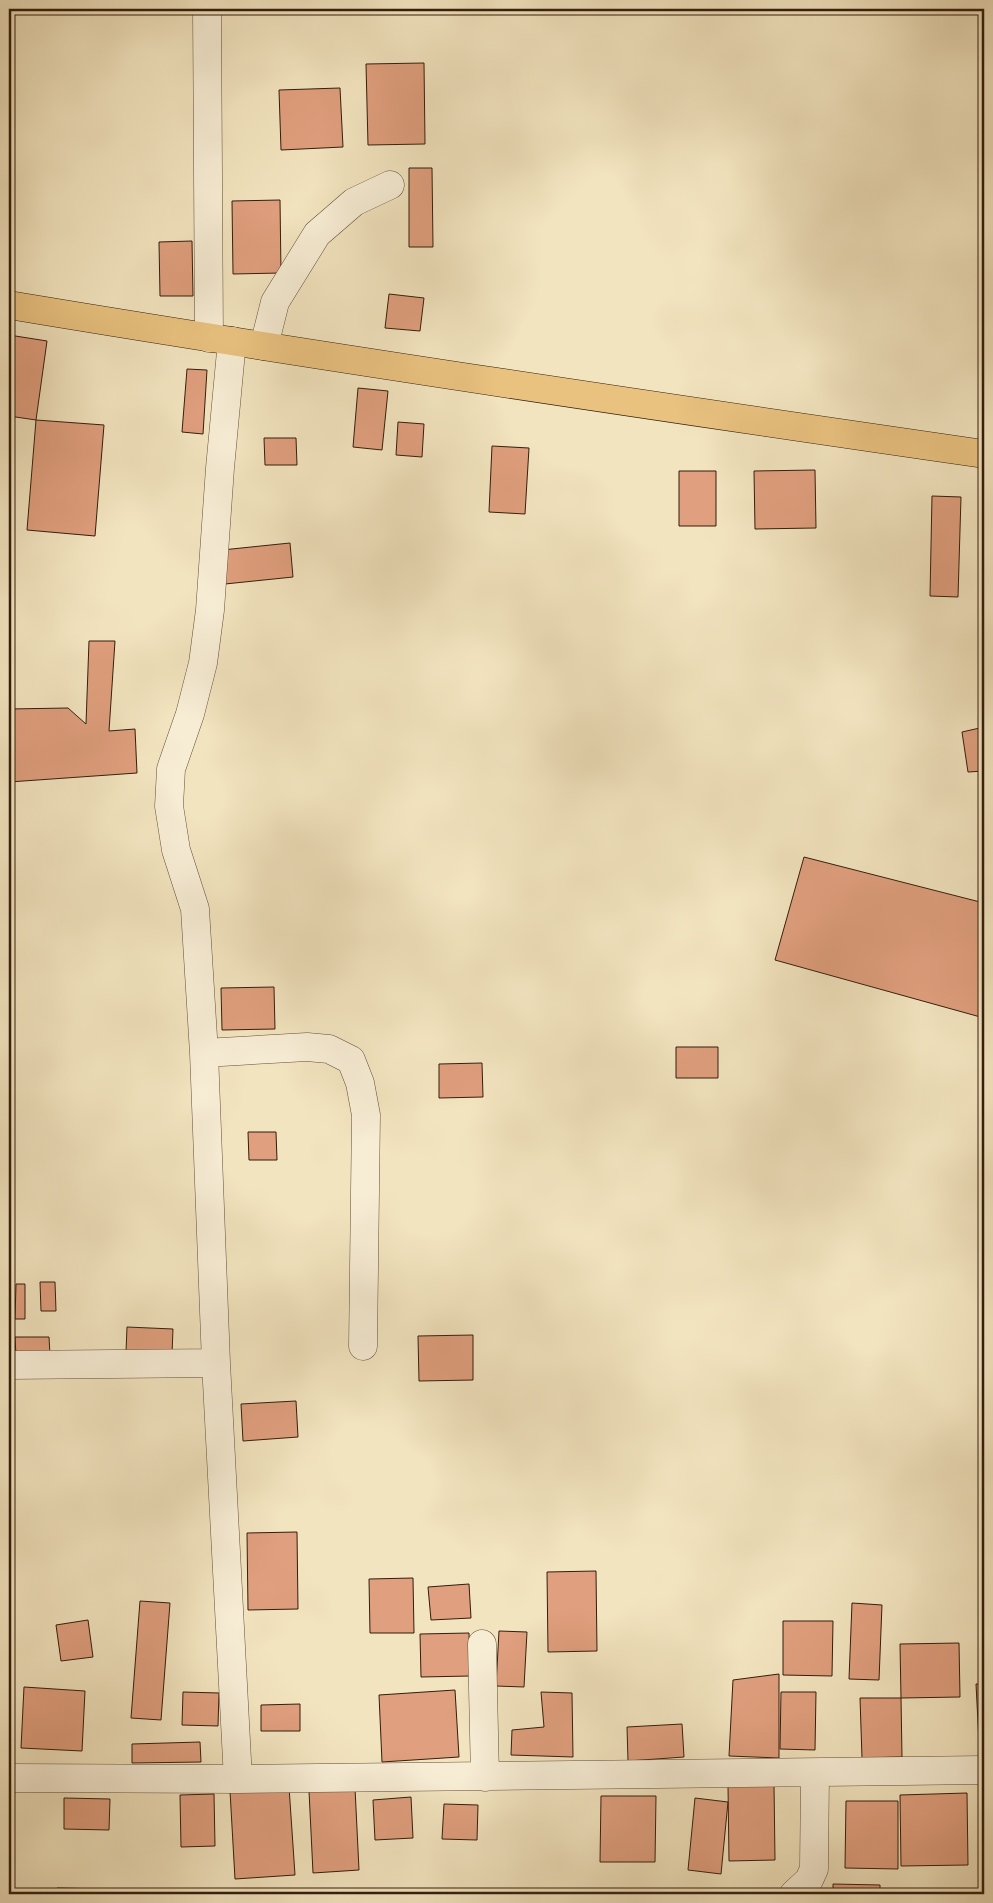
<svg xmlns="http://www.w3.org/2000/svg" width="993" height="1903" font-family="'Gentium Book Plus',serif">
	<style>
		.building { fill: #e09f7e; stroke: #331d0d }
		.lines { fill: none; stroke-linecap: round; stroke-linejoin: round }
		.minor-casing { stroke: #634f3a; stroke-width: 29 }
		.primary-casing { stroke: #331d0d; stroke-width: 29 }
		.minor { stroke: #f7edd5; stroke-width: 28 }
		.primary { stroke: #e9c280; stroke-width: 28 }
	</style>
	<rect width="100%" height="100%" fill="#f2e4bf"/>
	<filter id="stains"><feTurbulence type="fractalNoise" baseFrequency=".004" numOctaves="4"/><feColorMatrix values="0 0 0 0 .2 0 0 0 0 .09 0 0 0 0 .02 0 0 0 .5 -.17"/></filter>
	<radialGradient id="worn" r=".72"><stop offset=".6" stop-color="#630" stop-opacity="0"/><stop offset="1" stop-color="#630" stop-opacity=".3"/></radialGradient>
	<!-- building -->
	<path class="building" d="M 424,63 L 425,144 L 368,145 L 366,64 Z
		M 340,88 L 343,147 L 281,150 L 279,90 Z
		M 409,168 L 432,168 L 433,247 L 409,247 Z
		M 280,200 L 281,273 L 233,274 L 232,201 Z
		M 192,241 L 193,296 L 160,296 L 159,242 Z
		M 389,294 L 424,298 L 420,331 L 385,328 Z
		M 9,335 L 47,341 L 36,420 L 9,416 Z
		M 187,369 L 207,370 L 203,434 L 182,432 Z
		M 358,388 L 388,391 L 382,450 L 353,447 Z
		M 36,420 L 104,425 L 95,536 L 27,530 Z
		M 398,422 L 424,424 L 422,457 L 396,455 Z
		M 264,438 L 296,438 L 297,465 L 265,465 Z
		M 492,446 L 529,448 L 525,514 L 489,512 Z
		M 815,470 L 816,528 L 755,529 L 754,471 Z
		M 679,471 L 716,471 L 716,526 L 679,526 Z
		M 932,496 L 961,497 L 958,597 L 930,596 Z
		M 290,543 L 293,577 L 225,584 L 222,550 Z
		M 89,641 L 115,641 L 109,731 L 135,729 L 137,773 L 9,782 L 9,709 L 68,708 L 86,724 Z
		M 984,727 L 983,747 L 984,747 L 984,771 L 968,772 L 962,732 Z
		M 804,857 L 984,903 L 984,1018 L 775,960 Z
		M 274,987 L 275,1029 L 222,1030 L 221,988 Z
		M 676,1047 L 718,1047 L 718,1078 L 676,1078 Z
		M 482,1063 L 483,1097 L 439,1098 L 439,1064 Z
		M 248,1132 L 276,1132 L 277,1160 L 249,1160 Z
		M 40,1282 L 55,1282 L 56,1311 L 41,1311 Z
		M 16,1284 L 25,1284 L 25,1319 L 15,1319 Z
		M 127,1327 L 173,1329 L 172,1354 L 126,1352 Z
		M 473,1335 L 473,1380 L 419,1381 L 418,1336 Z
		M 15,1337 L 49,1337 L 50,1355 L 16,1356 Z
		M 296,1401 L 298,1437 L 243,1441 L 241,1404 Z
		M 297,1532 L 298,1609 L 248,1610 L 247,1533 Z
		M 596,1571 L 597,1651 L 548,1652 L 547,1572 Z
		M 413,1578 L 414,1633 L 370,1633 L 369,1579 Z
		M 469,1584 L 471,1618 L 431,1620 L 428,1587 Z
		M 140,1601 L 170,1603 L 161,1720 L 131,1718 Z
		M 852,1603 L 882,1605 L 879,1680 L 849,1679 Z
		M 88,1620 L 93,1657 L 61,1661 L 56,1625 Z
		M 783,1621 L 833,1621 L 832,1676 L 783,1675 Z
		M 499,1631 L 527,1632 L 524,1687 L 496,1686 Z
		M 469,1633 L 470,1676 L 421,1677 L 420,1634 Z
		M 959,1643 L 960,1697 L 901,1698 L 900,1644 Z
		M 779,1674 L 779,1758 L 729,1756 L 733,1680 Z
		M 976,1684 L 984,1684 L 984,1761 L 980,1761 Z
		M 24,1687 L 85,1691 L 82,1751 L 21,1748 Z
		M 455,1690 L 459,1757 L 382,1762 L 379,1695 Z
		M 183,1692 L 219,1693 L 218,1726 L 182,1725 Z
		M 541,1692 L 572,1693 L 573,1757 L 511,1755 L 512,1730 L 544,1727 Z
		M 781,1692 L 816,1692 L 815,1750 L 780,1749 Z
		M 860,1698 L 901,1698 L 902,1757 L 862,1758 Z
		M 300,1704 L 300,1731 L 261,1731 L 261,1705 Z
		M 682,1724 L 684,1757 L 628,1761 L 627,1727 Z
		M 200,1742 L 201,1762 L 132,1763 L 132,1744 Z
		M 774,1785 L 775,1860 L 729,1861 L 728,1786 Z
		M 289,1787 L 295,1875 L 235,1879 L 230,1791 Z
		M 355,1788 L 359,1870 L 313,1873 L 309,1791 Z
		M 967,1793 L 968,1865 L 901,1866 L 900,1795 Z
		M 214,1794 L 215,1846 L 181,1847 L 180,1795 Z
		M 601,1796 L 656,1796 L 655,1862 L 600,1862 Z
		M 411,1797 L 413,1838 L 375,1840 L 373,1800 Z
		M 64,1798 L 110,1799 L 109,1830 L 64,1829 Z
		M 695,1798 L 728,1802 L 721,1874 L 688,1870 Z
		M 846,1801 L 898,1801 L 898,1869 L 845,1868 Z
		M 444,1804 L 478,1805 L 477,1840 L 442,1839 Z
		M 833,1884 L 880,1885 L 880,1894 L 833,1894 Z
		M 57,1888 L 108,1889 L 108,1894 L 57,1894 Z"/>
	<g class="lines">
		<defs>
			<path id="minor" d="M 207,9 L 209,338
				M 232,341 L 220,468 L 210,610 L 203,663 L 190,714 L 171,769 L 169,806 L 176,850 L 195,909 L 204,1053 L 216,1363 L 238,1779
				M 264,346 L 275,302 L 317,234 L 354,202 L 390,185
				M 204,1053 L 307,1047 L 329,1049 L 351,1060 L 360,1083 L 366,1115 L 363,1346
				M 9,1365 L 216,1363
				M 482,1644 L 485,1777
				M 9,1778 L 238,1779 L 984,1770
				M 794,1894 L 809,1880 L 814,1869 L 815,1774"/>
			<path id="primary" d="M 9,305 C 333,359 659,407 984,454"/>
		</defs>
		<!-- minor casing -->
		<use href="#minor" class="minor-casing"/>
		<!-- primary casing -->
		<use href="#primary" class="primary-casing"/>
		<!-- minor -->
		<use href="#minor" class="minor"/>
		<!-- primary -->
		<use href="#primary" class="primary"/>
	</g>
	<!-- margin -->
	<rect width="993" height="1903" fill="none" stroke="#f2e4bf" stroke-width="30"/>
	<rect x="10" y="10" width="973" height="1883" fill="none" stroke="#331d0d" stroke-width="2.5"/>
	<rect x="15" y="15" width="963" height="1873" fill="none" stroke="#331d0d"/>
	<rect width="100%" height="100%" filter="url(#stains)"/>
	<rect width="100%" height="100%" fill="url(#worn)"/>
</svg>
